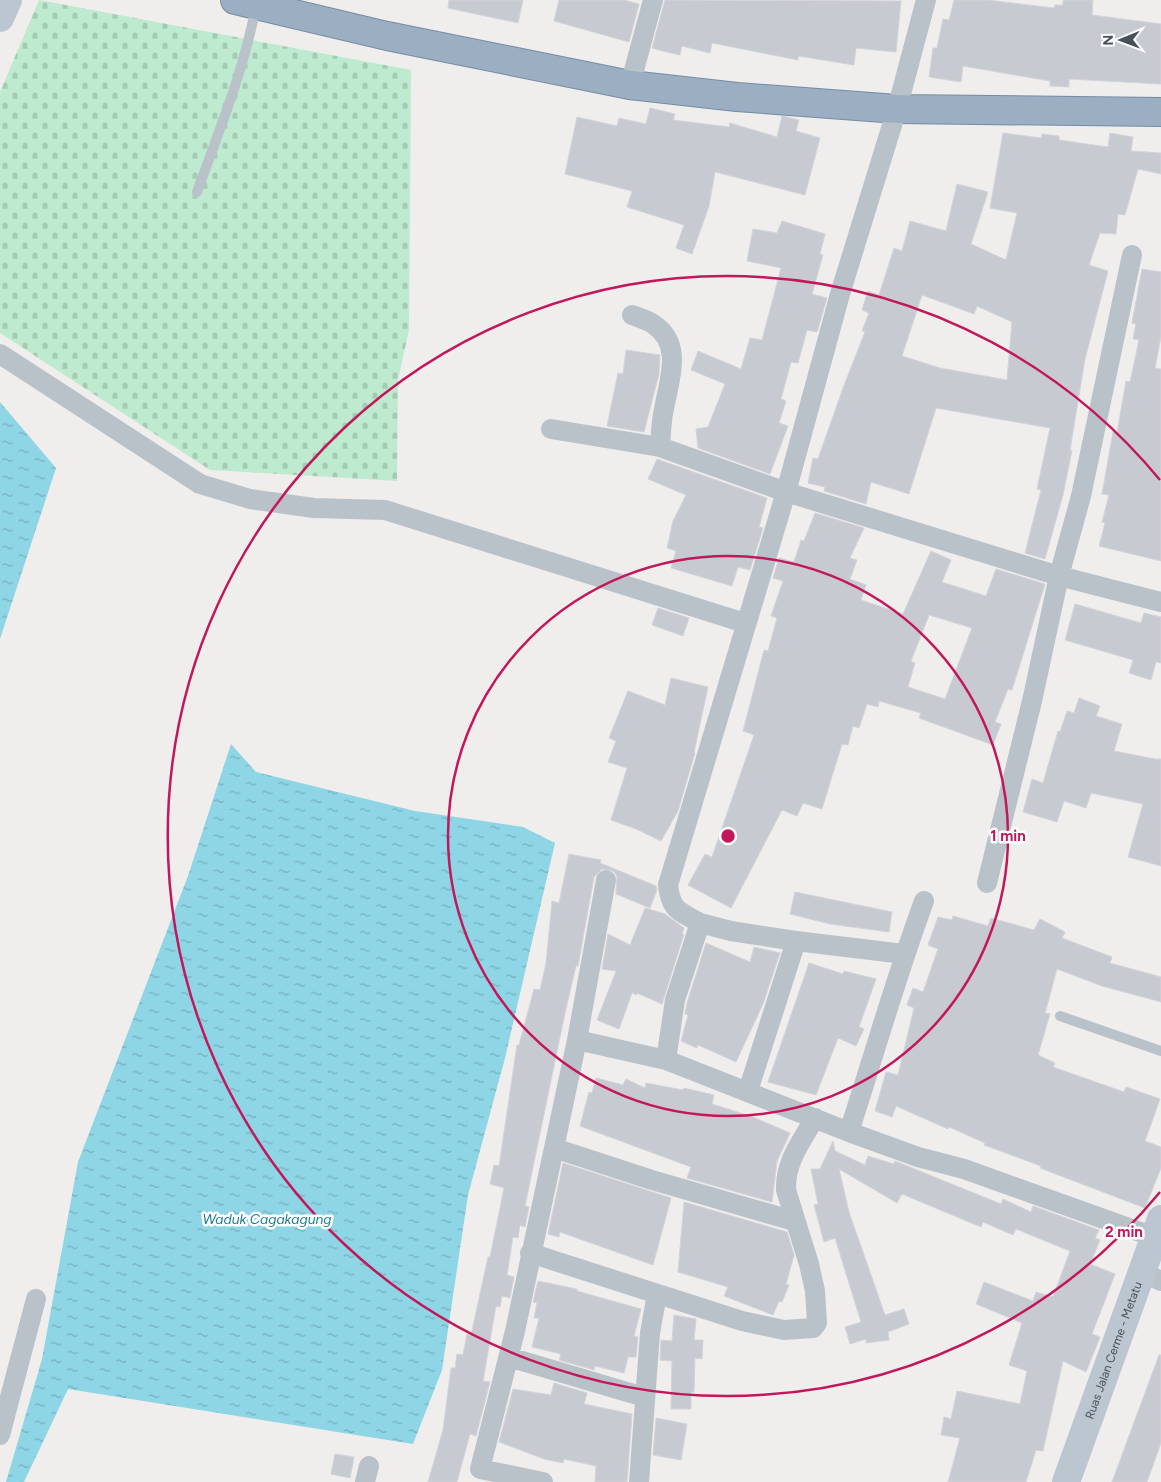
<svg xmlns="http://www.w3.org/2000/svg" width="1161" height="1482" font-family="Figtree,sans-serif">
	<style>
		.cemetery { fill: url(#cemetery-stones) }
		.water { fill: url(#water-ripples) }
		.building { fill: #c7cad0; stroke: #d2d4d9; fill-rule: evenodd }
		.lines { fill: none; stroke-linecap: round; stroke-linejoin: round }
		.trunk-casing { stroke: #748ca5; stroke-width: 30 }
		.service { stroke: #bac2c9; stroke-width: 10 }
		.minor { stroke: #bac2c9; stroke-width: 20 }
		.secondary { stroke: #bcc6d0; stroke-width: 28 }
		.trunk { stroke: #9cafc2; stroke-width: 28 }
		.ring { fill: none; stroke: #c2185b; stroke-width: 2.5 }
		.labels { text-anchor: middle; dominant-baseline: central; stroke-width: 5; stroke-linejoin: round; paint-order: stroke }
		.street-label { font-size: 12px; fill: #475159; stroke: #fff }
		.water-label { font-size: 14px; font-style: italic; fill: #167e96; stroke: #fff }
		.centre { fill: #c2185b; stroke: #fff; stroke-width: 2.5 }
		.ring-label { font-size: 15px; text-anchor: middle; font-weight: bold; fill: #c2185b; stroke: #fff; stroke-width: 5; stroke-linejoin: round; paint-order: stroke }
	</style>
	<defs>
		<pattern id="cemetery-stones" width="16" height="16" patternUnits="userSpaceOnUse" patternTransform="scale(1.25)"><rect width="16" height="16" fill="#beebcf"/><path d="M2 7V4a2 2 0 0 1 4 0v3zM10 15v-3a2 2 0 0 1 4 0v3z" fill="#a5cbb4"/></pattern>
		<pattern id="water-ripples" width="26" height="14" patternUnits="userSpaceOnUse" patternTransform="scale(1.25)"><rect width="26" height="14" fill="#8ed5e5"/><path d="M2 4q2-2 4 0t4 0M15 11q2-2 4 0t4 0" fill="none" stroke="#76afbd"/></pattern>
	</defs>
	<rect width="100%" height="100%" fill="#f0eded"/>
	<!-- cemetery -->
	<path class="cemetery" d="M 39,0 L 411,70 L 409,330 L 398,380 L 397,481 L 210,470 L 0,333 L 0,92 Z"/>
	<!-- water -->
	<path class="water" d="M 0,402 L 56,468 L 0,639 Z
		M 231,744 L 256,772 L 415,811 L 523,827 L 555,843 L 505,1058 L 468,1195 L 442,1370 L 413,1444 L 68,1389 L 24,1482 L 6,1482 L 42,1359 L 78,1162 L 188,876 Z"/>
	<!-- building -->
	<path class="building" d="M 449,0 L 523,0 L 518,23 L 448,8 Z
		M 559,0 L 624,0 L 639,4 L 629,42 L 554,21 Z
		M 665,0 L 901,1 L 896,52 L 856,48 L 854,65 L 798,56 L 798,60 L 712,43 L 710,53 L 682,46 L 680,55 L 662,51 L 652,48 Z
		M 954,0 L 987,0 L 1054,8 L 1055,5 L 1063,5 L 1063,0 L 1093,0 L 1092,15 L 1161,24 L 1161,84 L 1069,79 L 1069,87 L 1050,86 L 1050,81 L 963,66 L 961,82 L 929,77 L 933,48 L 937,48 L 943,19 L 949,20 Z
		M 650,108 L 675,114 L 673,120 L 729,127 L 730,123 L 777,137 L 782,116 L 799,120 L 796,131 L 820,138 L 805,195 L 715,172 L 709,206 L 692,254 L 676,248 L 684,225 L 627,207 L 632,191 L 565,174 L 577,117 L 617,126 L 619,118 L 646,124 Z
		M 1003,133 L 1041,138 L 1042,134 L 1059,136 L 1059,140 L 1108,147 L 1110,133 L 1133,137 L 1131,151 L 1161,153 L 1161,174 L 1138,169 L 1125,215 L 1118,214 L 1116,234 L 1100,233 L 1089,265 L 1108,271 L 1085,359 L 1070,450 L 1072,450 L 1063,495 L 1045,559 L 1025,553 L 1041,490 L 1037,489 L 1050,428 L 936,408 L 909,494 L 871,482 L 866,504 L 824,491 L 825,487 L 808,483 L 813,458 L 818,459 L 843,388 L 865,332 L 862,331 L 869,313 L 862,310 L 868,291 L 879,295 L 894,248 L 902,251 L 910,221 L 946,231 L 957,184 L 988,192 L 971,244 L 1006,260 L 1017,213 L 990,208 ZM 922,295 L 974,314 L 977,306 L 1012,322 L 1007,380 L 940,368 L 902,356 Z
		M 782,221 L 825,234 L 820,254 L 823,255 L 812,294 L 827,298 L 817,332 L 807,330 L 798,363 L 791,362 L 781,399 L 786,401 L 779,423 L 788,426 L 770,474 L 698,448 L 696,429 L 708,427 L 725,384 L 691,370 L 698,351 L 741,369 L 750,338 L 762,340 L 781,268 L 747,261 L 753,229 L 777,233 Z
		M 1142,269 L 1161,272 L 1161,337 L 1155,368 L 1161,369 L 1161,561 L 1099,546 L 1105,523 L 1102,522 L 1109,495 L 1102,494 L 1113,432 L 1117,433 L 1126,381 L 1130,382 L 1139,340 L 1133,339 L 1136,324 L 1132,323 Z
		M 626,350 L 660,355 L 659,374 L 644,432 L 607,426 L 618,373 L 623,374 Z
		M 657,459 L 767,498 L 759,527 L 763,528 L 750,570 L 738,567 L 732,586 L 671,568 L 676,551 L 667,548 L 673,521 L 686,495 L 648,479 Z
		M 815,513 L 864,528 L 850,558 L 857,560 L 850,579 L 866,585 L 861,600 L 903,614 L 931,551 L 951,560 L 942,582 L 986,596 L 996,569 L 1045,584 L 1012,690 L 1008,689 L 995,722 L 1001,724 L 993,745 L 919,718 L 921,713 L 879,701 L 878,707 L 867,704 L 859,728 L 853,726 L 848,745 L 842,744 L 822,809 L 803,803 L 797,816 L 782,810 L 731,908 L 688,885 L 705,854 L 712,857 L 754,735 L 743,731 L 764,650 L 768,651 L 777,618 L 771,616 L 783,581 L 773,578 L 779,558 L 794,562 L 801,540 L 804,541 ZM 929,615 L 972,628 L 945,699 L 908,687 L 915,663 L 911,661 Z
		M 1075,604 L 1141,623 L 1144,613 L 1161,617 L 1161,663 L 1156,662 L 1151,680 L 1129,673 L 1133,660 L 1065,640 Z
		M 658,608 L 689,618 L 683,636 L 652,625 Z
		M 671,678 L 708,687 L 694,752 L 695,753 L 678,811 L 661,841 L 636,829 L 611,820 L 627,768 L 608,762 L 616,741 L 609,738 L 628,691 L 665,705 Z
		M 1079,698 L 1100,706 L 1096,716 L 1122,724 L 1114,751 L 1155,759 L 1161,759 L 1161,866 L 1128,857 L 1143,804 L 1091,793 L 1086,808 L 1064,801 L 1057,822 L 1023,812 L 1032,779 L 1043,783 L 1058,731 L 1060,732 L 1067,711 L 1074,713 Z
		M 569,854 L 601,860 L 600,863 L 656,886 L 657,890 L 650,908 L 616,894 L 617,876 L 613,871 L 602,869 L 594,877 L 578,966 L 576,966 L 565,1013 L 525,1206 L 529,1207 L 525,1227 L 520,1225 L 518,1238 L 513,1237 L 507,1275 L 514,1277 L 510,1298 L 502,1296 L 500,1307 L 496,1306 L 483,1381 L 490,1382 L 476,1436 L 470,1434 L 457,1482 L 428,1482 L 443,1430 L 451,1368 L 455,1368 L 457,1354 L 463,1355 L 467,1334 L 471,1335 L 488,1257 L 490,1257 L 504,1188 L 490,1184 L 494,1165 L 499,1166 L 517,1045 L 519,1045 L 534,989 L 540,990 L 546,963 L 552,901 L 559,903 Z
		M 795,892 L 892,912 L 889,932 L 830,924 L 790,914 Z
		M 645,908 L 665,914 L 684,928 L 682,934 L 684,934 L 662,1004 L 637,993 L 637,995 L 632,993 L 619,1029 L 597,1020 L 616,971 L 602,969 L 608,934 L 630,945 Z
		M 953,916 L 988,926 L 991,918 L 1034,930 L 1040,919 L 1065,932 L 1062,938 L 1112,957 L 1110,963 L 1161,977 L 1161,1002 L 1102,986 L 1057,969 L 1045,1013 L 1050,1014 L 1038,1055 L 1055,1063 L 1053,1067 L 1124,1092 L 1126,1087 L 1160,1099 L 1145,1141 L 1161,1147 L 1161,1168 L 1145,1208 L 1040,1168 L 1041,1166 L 984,1145 L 985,1143 L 949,1127 L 948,1129 L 896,1106 L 892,1117 L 875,1111 L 886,1072 L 898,1075 L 914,1008 L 907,1005 L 913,988 L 923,992 L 938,949 L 928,945 L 938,917 L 952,920 Z
		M 706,943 L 750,962 L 754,947 L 780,953 L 763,1004 L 736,1062 L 698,1045 L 697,1048 L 681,1041 L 688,1015 L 685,1014 L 687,1003 Z
		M 809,963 L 843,974 L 844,971 L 876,979 L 859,1027 L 864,1029 L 856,1046 L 838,1038 L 816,1095 L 768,1082 Z
		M 596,1078 L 623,1085 L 626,1079 L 645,1088 L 646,1083 L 683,1090 L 684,1088 L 714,1095 L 712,1104 L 753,1117 L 790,1133 L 777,1161 L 772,1202 L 687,1178 L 691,1167 L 580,1126 L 589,1092 L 592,1093 Z
		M 833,1141 L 835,1151 L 865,1165 L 868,1156 L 894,1164 L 895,1161 L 1001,1204 L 1003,1199 L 1031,1212 L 1033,1206 L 1099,1230 L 1095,1238 L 1100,1240 L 1090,1264 L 1115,1274 L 1092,1334 L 1100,1337 L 1086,1372 L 1063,1361 L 1043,1451 L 1036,1450 L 1026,1482 L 948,1482 L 960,1438 L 941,1435 L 944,1417 L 951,1419 L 957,1391 L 1020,1404 L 1027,1371 L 1009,1365 L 1022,1323 L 976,1304 L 984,1282 L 1033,1301 L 1036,1292 L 1053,1297 L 1070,1251 L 1016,1229 L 1013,1235 L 983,1222 L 981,1227 L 902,1194 L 897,1203 L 839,1169 L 849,1212 L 885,1315 L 904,1309 L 909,1324 L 888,1332 L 889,1340 L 866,1343 L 866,1339 L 850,1344 L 845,1327 L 861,1322 L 835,1238 L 824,1242 L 814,1205 L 818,1204 L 811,1169 L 820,1169 Z
		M 563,1163 L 671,1198 L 653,1265 L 560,1232 L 559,1237 L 548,1234 Z
		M 684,1202 L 787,1232 L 794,1255 L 786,1284 L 789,1285 L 782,1302 L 779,1301 L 773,1315 L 724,1296 L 728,1287 L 678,1272 Z
		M 538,1281 L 577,1289 L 577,1291 L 641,1309 L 634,1336 L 638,1337 L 636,1357 L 628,1357 L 624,1373 L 595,1366 L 594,1370 L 559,1360 L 561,1354 L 532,1347 L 539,1318 L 534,1318 L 537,1303 L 533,1302 Z
		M 674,1315 L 696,1319 L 694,1340 L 703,1340 L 702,1359 L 695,1358 L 694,1392 L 691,1392 L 691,1409 L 671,1409 L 672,1361 L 660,1360 L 661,1340 L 672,1341 Z
		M 1159,1355 L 1161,1355 L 1161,1443 L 1147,1482 L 1112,1482 Z
		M 554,1383 L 587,1393 L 584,1404 L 632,1414 L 627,1482 L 595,1482 L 596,1466 L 564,1459 L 563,1463 L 544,1459 L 499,1442 L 513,1389 L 551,1395 Z
		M 656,1418 L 687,1424 L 681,1460 L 653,1455 Z
		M 335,1454 L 354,1457 L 350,1478 L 331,1474 Z"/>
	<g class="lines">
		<defs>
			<path id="trunk" d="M 235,0 L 387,36 L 630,85 L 737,97 L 897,109 L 1161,112"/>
		</defs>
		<!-- trunk casing -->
		<use href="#trunk" class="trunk-casing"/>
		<!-- service -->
		<path class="service" d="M 197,192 C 219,131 244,70 256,6
			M 1060,1016 L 1161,1051"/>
		<!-- minor -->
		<path class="minor" d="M 630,85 L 653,0
			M 632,315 C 639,318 648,320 653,324 C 684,344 669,380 664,409 C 661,421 661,434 660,447
			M 0,354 L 200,484 L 250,499 L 314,508 L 385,510 L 745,623
			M 551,429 L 660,447 L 786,492 L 1059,576 L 1161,602
			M 987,883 L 1032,701 L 1059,576 L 1081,496 L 1132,255
			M 700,923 L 731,931 L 796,941 L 748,1091
			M 796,941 L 904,954
			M 577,1040 L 666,1060 L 849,1132 L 918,1157 L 964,1169 L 1154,1237
			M 666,1060 L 675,1000 L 700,923 C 679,911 671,911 668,885 L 786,492 L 840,294 L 897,109 L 926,0
			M 849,1132 C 874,1055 896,977 924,901
			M 554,1148 L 652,1180 L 794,1221
			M 530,1253 L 742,1321 L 784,1330 L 813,1328 L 817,1323 L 815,1291 L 809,1264 L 786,1190 C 785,1162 801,1142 815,1118
			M 1142,1272 L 1161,1281
			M 509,1357 L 644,1397
			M 0,1435 L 36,1299
			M 365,1482 L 369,1466
			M 543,1482 L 480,1469 L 515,1331 L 577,1040 L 606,880
			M 639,1482 L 650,1333 L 657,1294"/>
		<!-- secondary -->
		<g class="secondary">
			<path d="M 0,18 L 8,0"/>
			<path id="s1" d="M 1066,1482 L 1161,1219"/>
		</g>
		<!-- trunk -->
		<use href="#trunk" class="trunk"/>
	</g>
	<!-- distance rings -->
	<g class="ring">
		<circle cx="728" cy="836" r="280"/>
		<path d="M1160 1192A560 560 0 1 1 1160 480"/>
	</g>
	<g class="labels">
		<!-- street labels -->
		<g class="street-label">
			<text stroke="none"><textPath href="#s1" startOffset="140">Ruas Jalan Cerme - Metatu</textPath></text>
		</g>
		<!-- water labels -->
		<g class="water-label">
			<text x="267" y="1219">Waduk Cagakagung</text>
		</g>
	</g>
	<circle cx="728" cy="836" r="8" class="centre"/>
	<g class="ring-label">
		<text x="1008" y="841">1 min</text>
		<text x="1124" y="1237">2 min</text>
	</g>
	<!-- north arrow -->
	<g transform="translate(1121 40) rotate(269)" stroke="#ffffff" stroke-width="4" paint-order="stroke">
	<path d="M0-4L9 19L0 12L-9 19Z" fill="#475159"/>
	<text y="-8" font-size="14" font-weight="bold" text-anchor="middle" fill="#475159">N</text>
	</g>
</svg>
